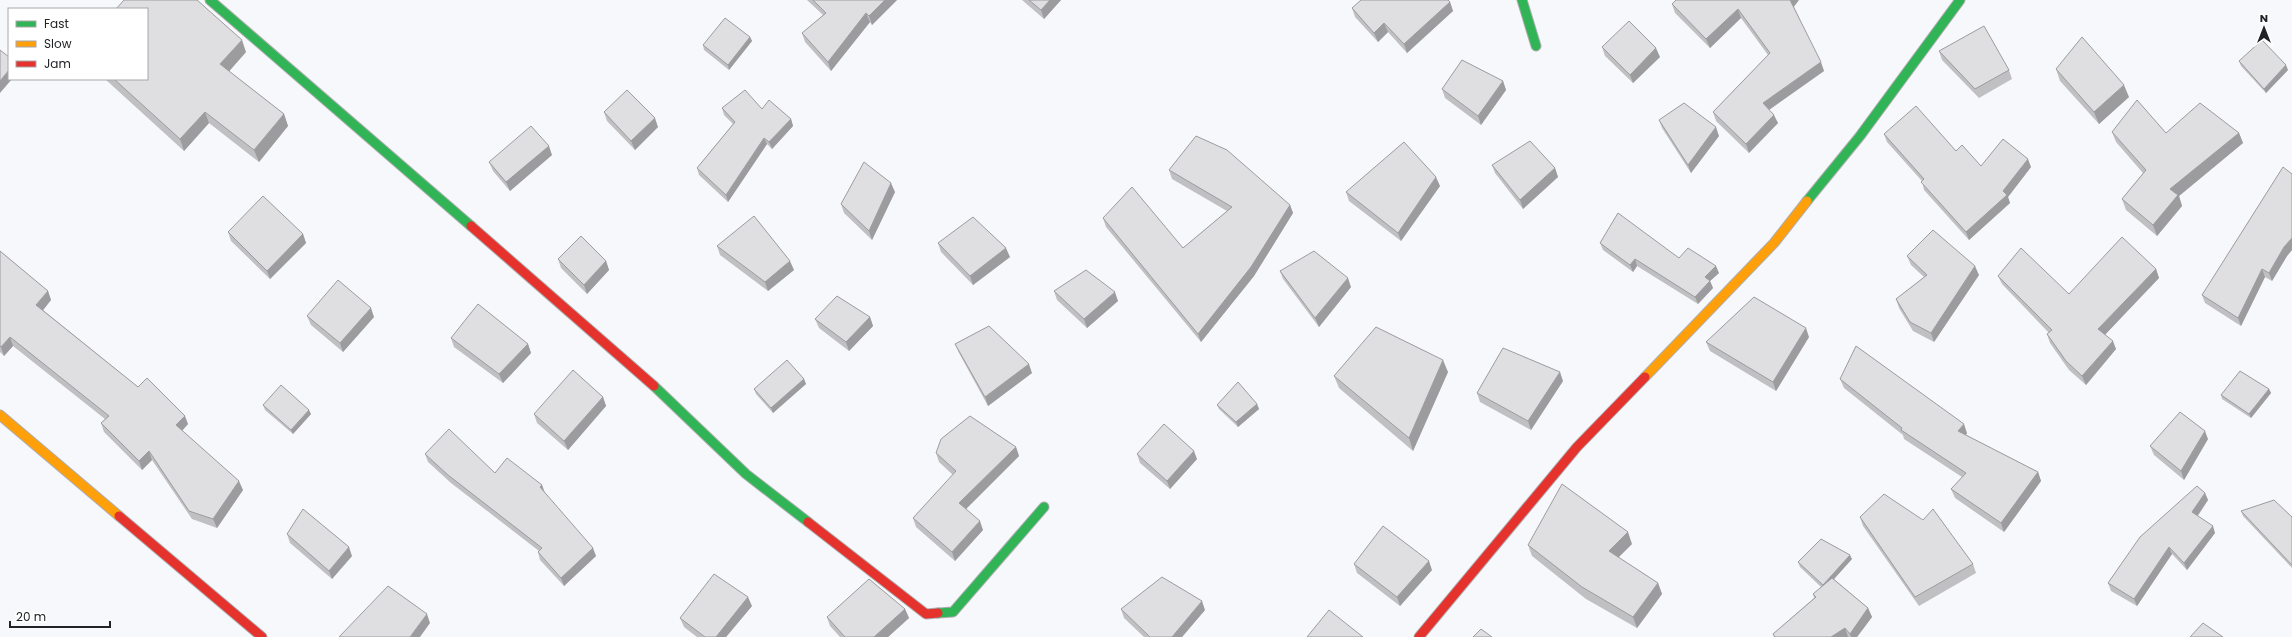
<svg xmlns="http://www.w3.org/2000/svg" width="2292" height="637" font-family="Poppins,sans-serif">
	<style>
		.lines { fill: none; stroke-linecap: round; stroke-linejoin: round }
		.fast-casing { stroke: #adaeb1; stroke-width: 11 }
		.slow-casing { stroke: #adaeb1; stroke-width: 11 }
		.jam-casing { stroke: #adaeb1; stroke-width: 11 }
		.fast { stroke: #30b455; stroke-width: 9 }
		.slow { stroke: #ff9f0a; stroke-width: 9 }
		.jam { stroke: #e5322d; stroke-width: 9 }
		.wall { fill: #c0c0c2 }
		.shaded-wall { fill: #9c9c9e }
		.building { fill: #dfdfe2; stroke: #9c9c9e }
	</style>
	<rect width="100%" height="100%" fill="#f7f8fb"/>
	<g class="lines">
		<defs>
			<path id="fast" d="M 210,0 L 471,226
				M 1522,0 L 1536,46
				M 1807,201 L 1860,136 L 1960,0
				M 654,386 L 746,474 L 808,522
				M 938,613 L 953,612 L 1044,507"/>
			<path id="slow" d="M 1645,377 L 1774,243 L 1807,201
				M 0,415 L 119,516"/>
			<path id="jam" d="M 471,226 L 654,386
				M 119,516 L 262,637
				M 808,522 L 926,614 L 938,613
				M 1419,637 L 1577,447 L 1645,377"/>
		</defs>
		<!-- fast casing -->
		<use href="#fast" class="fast-casing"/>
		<!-- slow casing -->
		<use href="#slow" class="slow-casing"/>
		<!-- jam casing -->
		<use href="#jam" class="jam-casing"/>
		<!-- fast -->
		<use href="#fast" class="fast"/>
		<!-- slow -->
		<use href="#slow" class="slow"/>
		<!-- jam -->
		<use href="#jam" class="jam"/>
	</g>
	<!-- wall -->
	<path class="wall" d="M 807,0 L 897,0 L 872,25 L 870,22 L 831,71 L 805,42 L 802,33 L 823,15 Z
		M 1022,0 L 1061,0 L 1044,19 Z
		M 1450,2 L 1453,11 L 1407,53 L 1388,32 L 1378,42 L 1355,17 L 1352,8 Z
		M 1672,4 L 1794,7 L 1824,71 L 1769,110 L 1778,123 L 1749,153 L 1716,121 L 1713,112 L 1768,55 L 1741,18 L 1710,48 L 1675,13 Z
		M 750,37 L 752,41 L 729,70 L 704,50 L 703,45 Z
		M 1602,47 L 1660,57 L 1633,83 L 1605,56 Z
		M 1939,51 L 2009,70 L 2012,79 L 1979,98 L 1942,60 Z
		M 246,52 L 229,71 L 284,114 L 288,126 L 259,162 L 209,123 L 184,151 L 105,79 L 147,79 Z
		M 2239,61 L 2288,70 L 2266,93 L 2241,66 Z
		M 2056,69 L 2129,97 L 2099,124 L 2060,81 Z
		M 1503,81 L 1506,90 L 1481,125 L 1445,98 L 1442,89 Z
		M 722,108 L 762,109 L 791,119 L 793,126 L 772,149 L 767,144 L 728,202 L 699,175 L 697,168 L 733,124 L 724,115 Z
		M 604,112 L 658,127 L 635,150 L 607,121 Z
		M 1659,120 L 1719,136 L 1691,173 L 1662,128 Z
		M 2112,132 L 2166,133 L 2239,133 L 2243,143 L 2179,196 L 2182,206 L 2157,236 L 2126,210 L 2122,199 L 2143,173 L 2116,142 Z
		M 1884,134 L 1956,151 L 1981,166 L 2031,167 L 2008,197 L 2010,203 L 1969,240 L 1924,190 L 1922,181 L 1887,142 Z
		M 552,155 L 510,191 L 493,171 L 489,162 Z
		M 1492,165 L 1555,168 L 1558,177 L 1523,209 L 1495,173 Z
		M 1169,170 L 1290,205 L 1293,213 L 1254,276 L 1201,342 L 1106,227 L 1103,218 L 1183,248 L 1227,211 L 1172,179 Z
		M 2292,174 L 2292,250 L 2287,256 L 2272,281 L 2265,277 L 2241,326 L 2205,303 L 2202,295 Z
		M 1440,186 L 1401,241 L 1349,201 L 1346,192 Z
		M 895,192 L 872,240 L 844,213 L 841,204 Z
		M 228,232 L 303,234 L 306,243 L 270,279 L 231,241 Z
		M 938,243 L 1010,257 L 973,285 L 941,252 Z
		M 1600,243 L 1679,258 L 1719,273 L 1710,281 L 1713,288 L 1698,304 L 1637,266 L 1633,272 L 1603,250 Z
		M 717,246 L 794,270 L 768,291 L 720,255 Z
		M 0,251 L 48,291 L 51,300 L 43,310 L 138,387 L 188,424 L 182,431 L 243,490 L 217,528 L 192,519 L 152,460 L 142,470 L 104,432 L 101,423 L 105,419 L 13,346 L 4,356 L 0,352 Z
		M 1907,256 L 1979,275 L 1934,342 L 1913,331 L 1899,308 L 1896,299 L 1924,277 L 1911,265 Z
		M 558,259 L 606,261 L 609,270 L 587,294 L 561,268 Z
		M 2156,269 L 2159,278 L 2105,334 L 2116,349 L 2086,385 L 2069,370 L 2050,343 L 2047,334 L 2049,333 L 2002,284 L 1998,276 L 2069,294 Z
		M 1280,271 L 1351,287 L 1319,327 L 1283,279 Z
		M 1054,291 L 1118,301 L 1087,328 L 1057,300 Z
		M 307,316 L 374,317 L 343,352 L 311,325 Z
		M 870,317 L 873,326 L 849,351 L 819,328 L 815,319 Z
		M 1809,337 L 1776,391 L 1710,351 L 1706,342 Z
		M 451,338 L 528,344 L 531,353 L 503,383 L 454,347 Z
		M 955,344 L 1032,373 L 988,406 L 959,353 Z
		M 1448,372 L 1413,451 L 1339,388 L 1334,376 Z
		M 804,379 L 806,384 L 773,413 L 756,394 L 754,389 Z
		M 1840,379 L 1967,433 L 1966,435 L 2038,472 L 2041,481 L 2004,532 L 1955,498 L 1951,489 L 1962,477 L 1904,439 L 1903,435 L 1844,388 Z
		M 1563,381 L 1531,430 L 1480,402 L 1477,393 Z
		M 2269,389 L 2271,393 L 2251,418 L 2222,399 L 2221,395 Z
		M 603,397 L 606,406 L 568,450 L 537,423 L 534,414 Z
		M 1257,404 L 1259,409 L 1238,427 L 1219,409 L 1217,405 Z
		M 263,405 L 311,414 L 293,434 L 265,410 Z
		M 2208,439 L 2184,480 L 2154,455 L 2150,446 Z
		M 1016,447 L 1019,456 L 966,509 L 983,530 L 955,561 L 916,527 L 913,518 L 953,475 L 939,462 L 936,453 Z
		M 425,454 L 542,485 L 544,492 L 596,556 L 564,586 L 540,560 L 538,552 L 539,551 L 451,483 L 428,462 Z
		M 1137,454 L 1197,459 L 1170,489 L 1140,463 Z
		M 2205,493 L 2208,500 L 2198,516 L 2215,533 L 2187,570 L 2172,554 L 2137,606 L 2111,591 L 2108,583 Z
		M 2241,511 L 2292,517 L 2292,568 L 2243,516 Z
		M 1860,517 L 1973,564 L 1976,573 L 1919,606 L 1863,526 Z
		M 287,534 L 352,556 L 332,579 L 290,543 Z
		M 1632,544 L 1618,557 L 1658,583 L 1662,594 L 1637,628 L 1586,599 L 1532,556 L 1528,545 Z
		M 1852,559 L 1834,579 L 1868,608 L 1872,617 L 1857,637 L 1774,637 L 1773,634 L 1814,598 L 1813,594 L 1821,587 L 1800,567 L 1798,562 Z
		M 1354,564 L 1432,570 L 1400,606 L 1357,573 Z
		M 752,606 L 726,637 L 697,637 L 684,627 L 680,618 Z
		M 905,609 L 909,618 L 888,637 L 840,637 L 830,626 L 827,617 Z
		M 1121,609 L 1205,610 L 1182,637 L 1144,637 L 1124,618 Z"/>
	<!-- shaded-wall -->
	<path class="shaded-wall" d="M 885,0 L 897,0 L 872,25 L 869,16 Z
		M 1050,0 L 1061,0 L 1044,19 L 1041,10 Z
		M 1790,0 L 1799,0 L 1793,8 Z
		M 1450,2 L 1453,11 L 1407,53 L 1404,44 Z
		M 1738,9 L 1741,18 L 1710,48 L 1706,39 Z
		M 866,13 L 870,22 L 831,71 L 828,62 Z
		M 1384,23 L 1388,32 L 1378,42 L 1374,33 Z
		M 750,37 L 752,41 L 729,70 L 728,65 Z
		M 242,40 L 246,52 L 225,76 L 220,64 Z
		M 1656,48 L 1660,57 L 1633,83 L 1630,75 Z
		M 1821,62 L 1824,71 L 1766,112 L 1763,103 Z
		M 2286,65 L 2288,70 L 2266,93 L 2264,89 Z
		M 9,70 L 9,79 L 12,79 L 0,93 L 0,81 Z
		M 1503,81 L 1506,90 L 1481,125 L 1478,116 Z
		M 2124,85 L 2129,97 L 2099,124 L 2094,112 Z
		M 205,112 L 209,123 L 184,151 L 180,139 Z
		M 284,114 L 288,126 L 259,162 L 254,150 Z
		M 1774,115 L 1778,123 L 1749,153 L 1746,144 Z
		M 655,118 L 658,127 L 635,150 L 631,141 Z
		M 791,119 L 793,126 L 772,149 L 769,142 Z
		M 1716,127 L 1719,136 L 1691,173 L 1688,165 Z
		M 2239,133 L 2243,143 L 2179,196 L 2182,206 L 2157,236 L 2153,225 L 2170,189 Z
		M 764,138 L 767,144 L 728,202 L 726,195 Z
		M 549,146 L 552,155 L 510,191 L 506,182 Z
		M 2028,159 L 2031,167 L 2008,197 L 2010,203 L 1969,240 L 1966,232 L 2003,191 Z
		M 1555,168 L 1558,177 L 1523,209 L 1520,200 Z
		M 1436,177 L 1440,186 L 1401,241 L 1398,233 Z
		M 891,183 L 895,192 L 872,240 L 869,231 Z
		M 1290,205 L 1293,213 L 1254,276 L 1201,342 L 1198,334 Z
		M 303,234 L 306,243 L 270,279 L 267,271 Z
		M 2292,238 L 2292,250 L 2287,256 L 2272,281 L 2269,273 L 2284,247 Z
		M 1006,248 L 1010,257 L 973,285 L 970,276 Z
		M 1635,259 L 1637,266 L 1633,272 L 1630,265 Z
		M 606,261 L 609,270 L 587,294 L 584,285 Z
		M 790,261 L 794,270 L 768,291 L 765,282 Z
		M 1716,266 L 1719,273 L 1710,281 L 1713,288 L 1698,304 L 1695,297 L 1705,277 Z
		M 1975,266 L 1979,275 L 1934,342 L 1931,333 Z
		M 2156,269 L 2159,278 L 2102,338 L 2098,329 Z
		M 2262,269 L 2265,277 L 2241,326 L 2238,318 Z
		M 1348,278 L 1351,287 L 1319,327 L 1315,318 Z
		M 48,291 L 51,300 L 40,314 L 36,305 Z
		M 1115,292 L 1118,301 L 1087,328 L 1084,319 Z
		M 371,308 L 374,317 L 343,352 L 340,343 Z
		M 870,317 L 873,326 L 849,351 L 846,342 Z
		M 1806,328 L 1809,337 L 1776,391 L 1773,382 Z
		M 10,337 L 13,346 L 4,356 L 1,347 Z
		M 2113,341 L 2116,349 L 2086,385 L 2082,376 Z
		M 528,344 L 531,353 L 503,383 L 499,374 Z
		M 1443,360 L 1448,372 L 1413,451 L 1409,438 Z
		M 1029,364 L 1032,373 L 988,406 L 985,397 Z
		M 1560,372 L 1563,381 L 1531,430 L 1528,421 Z
		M 804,379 L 806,384 L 773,413 L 771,408 Z
		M 2269,389 L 2271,393 L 2251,418 L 2249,414 Z
		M 603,397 L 606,406 L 568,450 L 564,441 Z
		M 1257,404 L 1259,409 L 1238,427 L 1236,422 Z
		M 309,410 L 311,414 L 293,434 L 291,430 Z
		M 185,416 L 188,424 L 179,434 L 176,425 Z
		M 1964,424 L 1967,433 L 1962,440 L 1958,431 Z
		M 2205,431 L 2208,439 L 2184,480 L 2181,471 Z
		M 1016,447 L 1019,456 L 963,512 L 959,503 Z
		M 149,451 L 152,460 L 142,470 L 139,461 Z
		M 1194,451 L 1197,459 L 1170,489 L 1167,481 Z
		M 2038,472 L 2041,481 L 2004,532 L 2001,523 Z
		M 239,481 L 243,490 L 217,528 L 213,519 Z
		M 542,485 L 545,493 L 540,487 Z
		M 2205,493 L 2208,500 L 2195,519 L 2192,512 Z
		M 980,521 L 983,530 L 955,561 L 952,552 Z
		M 2213,526 L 2215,533 L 2187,570 L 2184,563 Z
		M 1628,532 L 1632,544 L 1613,563 L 1609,551 Z
		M 349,547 L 352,556 L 332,579 L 329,571 Z
		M 2169,547 L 2172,554 L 2137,606 L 2134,599 Z
		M 593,548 L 596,556 L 564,586 L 561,578 Z
		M 1850,555 L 1852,559 L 1824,590 L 1823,585 Z
		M 1429,561 L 1432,570 L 1400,606 L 1397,597 Z
		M 1658,583 L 1662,594 L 1637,628 L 1633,617 Z
		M 748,597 L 752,606 L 726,637 L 716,637 Z
		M 1202,601 L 1205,610 L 1182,637 L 1172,637 Z
		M 1868,608 L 1872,617 L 1857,637 L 1851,637 L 1850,634 Z
		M 905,609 L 909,618 L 888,637 L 874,637 Z
		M 427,614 L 430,623 L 420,637 L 410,637 Z
		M 1845,628 L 1848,637 L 1831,637 Z"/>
	<!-- building -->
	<path class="building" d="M 124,0 L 197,0 L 242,40 L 220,64 L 284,114 L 254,150 L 205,112 L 180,139 L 114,79 L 147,79 L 147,9 L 116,9 Z
		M 813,0 L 885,0 L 869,16 L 866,13 L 828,62 L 802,33 L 826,13 Z
		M 1029,0 L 1050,0 L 1041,10 Z
		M 1361,0 L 1448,0 L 1450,2 L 1404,44 L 1384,23 L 1374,33 L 1352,8 Z
		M 1676,0 L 1790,0 L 1821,62 L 1763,103 L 1774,115 L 1746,144 L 1713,112 L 1770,53 L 1738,9 L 1706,39 L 1672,4 Z
		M 725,18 L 750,37 L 728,65 L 703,45 Z
		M 1629,21 L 1656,48 L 1630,75 L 1602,47 Z
		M 1984,26 L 2009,70 L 1975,89 L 1939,51 Z
		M 2082,37 L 2124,85 L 2094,112 L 2056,69 Z
		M 2262,40 L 2286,65 L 2264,89 L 2239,61 Z
		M 0,50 L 9,57 L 9,70 L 0,81 Z
		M 1462,60 L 1503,81 L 1478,116 L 1442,89 Z
		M 627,90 L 655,118 L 631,141 L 604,112 Z
		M 745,90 L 762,109 L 769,100 L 791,119 L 769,142 L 764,138 L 726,195 L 697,168 L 735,122 L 722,108 Z
		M 2137,100 L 2166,133 L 2200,103 L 2239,133 L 2170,189 L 2178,195 L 2153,225 L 2122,199 L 2146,170 L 2112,132 Z
		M 1684,103 L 1716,127 L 1688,165 L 1659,120 Z
		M 1916,106 L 1956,151 L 1962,145 L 1981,166 L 2003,139 L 2028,159 L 2003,191 L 2007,195 L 1966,232 L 1921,182 L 1924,179 L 1884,134 Z
		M 531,126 L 549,146 L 506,182 L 489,162 Z
		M 1196,136 L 1227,150 L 1290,205 L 1251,267 L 1198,334 L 1103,218 L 1132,187 L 1183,248 L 1232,207 L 1169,170 Z
		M 1530,141 L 1555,168 L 1520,200 L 1492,165 Z
		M 1404,142 L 1436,177 L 1398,233 L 1346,192 Z
		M 864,162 L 891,183 L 869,231 L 841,204 Z
		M 2283,167 L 2292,174 L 2292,238 L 2284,247 L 2269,273 L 2262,269 L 2238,318 L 2202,295 Z
		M 263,196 L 303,234 L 267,271 L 228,232 Z
		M 1618,213 L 1679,258 L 1688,248 L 1716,266 L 1705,277 L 1710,281 L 1695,297 L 1635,259 L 1630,265 L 1600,243 Z
		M 754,216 L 790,261 L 765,282 L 717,246 Z
		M 973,217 L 1006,248 L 970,276 L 938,243 Z
		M 1933,230 L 1975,266 L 1931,333 L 1910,322 L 1896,299 L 1927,275 L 1907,256 Z
		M 581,236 L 606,261 L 584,285 L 558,259 Z
		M 2122,237 L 2156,269 L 2098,329 L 2113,341 L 2082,376 L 2066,361 L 2047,334 L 2052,330 L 1998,276 L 2021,248 L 2069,294 Z
		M 0,251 L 48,291 L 36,305 L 138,387 L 147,378 L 185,416 L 176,425 L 239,481 L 213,519 L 189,511 L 149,451 L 139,461 L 101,423 L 109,416 L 10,337 L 1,347 L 0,346 Z
		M 1314,251 L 1348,278 L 1315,318 L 1280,271 Z
		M 1086,270 L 1115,292 L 1084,319 L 1054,291 Z
		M 338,280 L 371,308 L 340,343 L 307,316 Z
		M 837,296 L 870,317 L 846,342 L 815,319 Z
		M 1754,297 L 1806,328 L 1773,382 L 1706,342 Z
		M 478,304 L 528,344 L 499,374 L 451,338 Z
		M 989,326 L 1029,364 L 985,397 L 955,344 Z
		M 1376,327 L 1443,360 L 1409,438 L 1334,376 Z
		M 1856,346 L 1964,424 L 1958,431 L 2038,472 L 2001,523 L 1951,489 L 1966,473 L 1901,430 L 1902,428 L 1840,379 Z
		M 1503,348 L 1560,372 L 1528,421 L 1477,393 Z
		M 787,360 L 804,379 L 771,408 L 754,389 Z
		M 573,370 L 603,397 L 564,441 L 534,414 Z
		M 2240,371 L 2269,389 L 2249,414 L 2221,395 Z
		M 1238,382 L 1257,404 L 1236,422 L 1217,405 Z
		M 281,385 L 309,410 L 291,430 L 263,405 Z
		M 2180,412 L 2205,431 L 2181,471 L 2150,446 Z
		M 970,416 L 1016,447 L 959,503 L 980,521 L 952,552 L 913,518 L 956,471 L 936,453 L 941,439 Z
		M 1164,424 L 1194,451 L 1167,481 L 1137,454 Z
		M 449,429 L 495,473 L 507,458 L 542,485 L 540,487 L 593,548 L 561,578 L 538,552 L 542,548 L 448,475 L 425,454 Z
		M 1562,484 L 1628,532 L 1609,551 L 1658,583 L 1633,617 L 1582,587 L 1528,545 Z
		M 2197,486 L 2205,493 L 2192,512 L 2213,526 L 2184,563 L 2169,547 L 2134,599 L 2108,583 L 2140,537 Z
		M 1884,494 L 1923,520 L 1933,509 L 1973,564 L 1915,597 L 1860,517 Z
		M 2274,500 L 2292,517 L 2292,565 L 2241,511 Z
		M 303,509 L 349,547 L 329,571 L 287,534 Z
		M 1383,526 L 1429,561 L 1397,597 L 1354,564 Z
		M 1821,539 L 1850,555 L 1823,585 L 1798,562 Z
		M 714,574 L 748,597 L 716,637 L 705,637 L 680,618 Z
		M 1162,577 L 1202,601 L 1172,637 L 1150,637 L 1121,609 Z
		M 1832,578 L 1868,608 L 1850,634 L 1845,628 L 1831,637 L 1775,637 L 1773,634 L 1816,597 L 1813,594 Z
		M 869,579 L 905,609 L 874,637 L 845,637 L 827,617 Z
		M 388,586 L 427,614 L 410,637 L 339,637 Z
		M 1329,610 L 1363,637 L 1307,637 Z
		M 2203,623 L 2223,637 L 2190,637 Z
		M 1481,629 L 1492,637 L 1473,637 Z"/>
	<!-- legend -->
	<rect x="8" y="8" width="140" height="72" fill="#ffffff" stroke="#a7a7a9"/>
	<rect x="16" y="21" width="20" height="6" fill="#30b455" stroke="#a7a7a9"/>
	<text x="44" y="28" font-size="12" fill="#222327">Fast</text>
	<rect x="16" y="41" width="20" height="6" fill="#ff9f0a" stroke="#a7a7a9"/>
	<text x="44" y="48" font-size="12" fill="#222327">Slow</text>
	<rect x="16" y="61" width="20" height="6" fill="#e5322d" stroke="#a7a7a9"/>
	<text x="44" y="68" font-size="12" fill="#222327">Jam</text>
	<!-- north arrow -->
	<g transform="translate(2264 28)" stroke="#ffffff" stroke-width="3" paint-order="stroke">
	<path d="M0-3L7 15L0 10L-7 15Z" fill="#222327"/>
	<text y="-6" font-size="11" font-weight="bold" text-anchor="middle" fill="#222327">N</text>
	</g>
	<!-- scale -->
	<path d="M10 621v6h100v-6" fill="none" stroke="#222327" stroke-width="2"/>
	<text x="16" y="621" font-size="12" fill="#222327" stroke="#ffffff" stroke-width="3" paint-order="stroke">20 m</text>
</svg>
